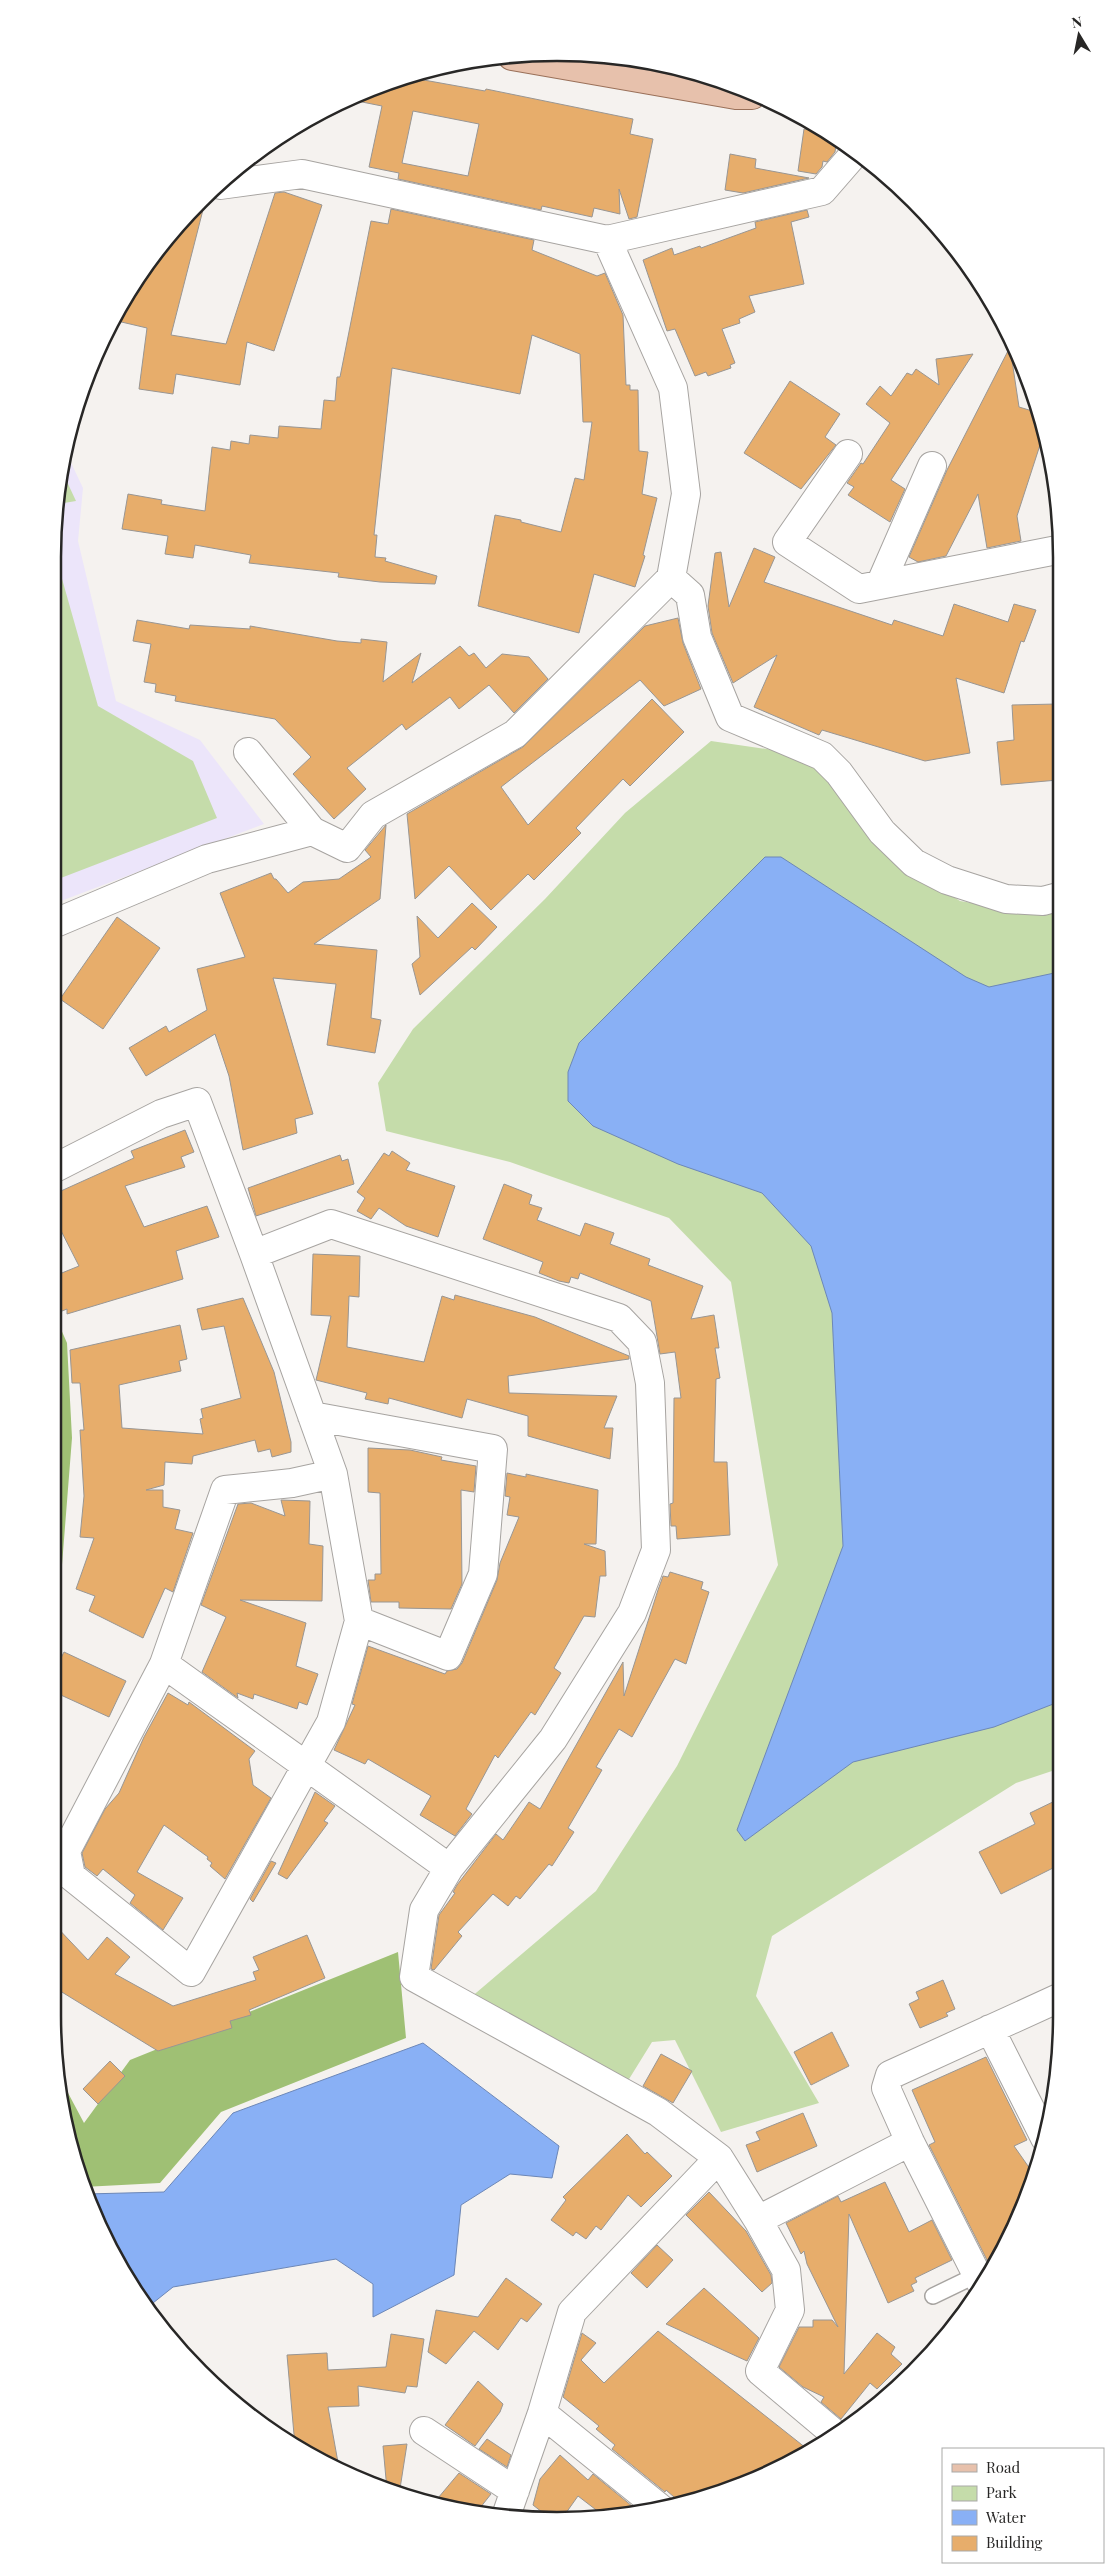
<svg xmlns="http://www.w3.org/2000/svg" width="1114" height="2573" font-family="'Playfair Display',serif">
	<style>
		.education { fill: #ece5fa }
		.green { fill: #c5dcaa }
		.forest { fill: #9fc074 }
		.water { fill: #89b0f5; stroke: #6c87b7 }
		.building { fill: #e7ad6b; stroke: #999693; fill-rule: evenodd }
		.lines { fill: none; stroke-linecap: round; stroke-linejoin: round }
		.service-casing { stroke: #a7a4a1; stroke-width: 18 }
		.minor-casing { stroke: #a7a4a1; stroke-width: 30 }
		.primary-casing { stroke: #9a7059; stroke-width: 30 }
		.service { stroke: #fff; stroke-width: 15 }
		.minor { stroke: #fff; stroke-width: 28 }
		.primary { stroke: #e7c1ac; stroke-width: 28 }
		.rim { fill: none; stroke: #282726; stroke-width: 2.5 }
	</style>
	<rect width="100%" height="100%" fill="#f5f2ef"/>
	<!-- education -->
	<path class="education" d="M 65,450 L 83,488 L 78,541 L 116,701 L 200,740 L 264,824 L 53,904 L 53,557 Z"/>
	<!-- green -->
	<path class="green" d="M 61,469 L 76,501 L 58,504 Z
		M 53,547 L 98,706 L 193,761 L 217,818 L 53,881 Z
		M 711,741 L 808,755 L 895,860 L 960,901 L 1040,914 L 1058,906 L 1061,1768 L 1016,1783 L 772,1936 L 756,1996 L 819,2103 L 721,2132 L 675,2040 L 652,2042 L 621,2092 L 463,2004 L 596,1891 L 677,1766 L 778,1565 L 731,1282 L 669,1218 L 510,1162 L 386,1131 L 378,1083 L 413,1029 L 545,899 L 625,813 Z"/>
	<!-- forest -->
	<path class="forest" d="M 53,1311 L 67,1343 L 72,1438 L 62,1565 L 53,1576 Z
		M 398,1952 L 406,2038 L 221,2112 L 160,2183 L 83,2187 L 62,2114 L 58,2074 L 84,2123 L 130,2060 Z"/>
	<!-- water -->
	<path class="water" d="M 765,857 L 781,857 L 966,977 L 989,987 L 1059,972 L 1061,1701 L 994,1727 L 853,1762 L 745,1841 L 737,1830 L 843,1546 L 832,1313 L 811,1246 L 762,1193 L 678,1164 L 593,1126 L 568,1101 L 568,1072 L 579,1043 Z
		M 423,2043 L 559,2146 L 552,2178 L 510,2174 L 461,2205 L 454,2275 L 373,2317 L 373,2284 L 336,2259 L 173,2287 L 148,2307 L 120,2268 L 86,2194 L 164,2192 L 233,2113 Z"/>
	<!-- building -->
	<path class="building" d="M 407,77 L 485,91 L 486,89 L 633,119 L 630,134 L 653,139 L 637,217 L 629,219 L 619,189 L 620,214 L 594,208 L 592,217 L 542,206 L 541,210 L 398,179 L 399,173 L 369,167 L 382,106 L 347,99 ZM 413,111 L 479,124 L 468,176 L 402,163 Z
		M 804,129 L 826,132 L 837,137 L 835,152 L 827,162 L 823,161 L 822,167 L 816,174 L 798,171 Z
		M 730,154 L 756,159 L 755,168 L 809,178 L 743,193 L 725,190 Z
		M 284,192 L 322,205 L 274,351 L 247,342 L 240,385 L 176,374 L 173,394 L 139,389 L 147,328 L 113,320 L 120,304 L 178,224 L 206,198 L 171,335 L 226,344 L 275,193 Z
		M 391,209 L 534,240 L 532,250 L 597,276 L 605,273 L 623,315 L 626,385 L 630,385 L 630,390 L 638,390 L 639,451 L 648,452 L 642,494 L 657,498 L 643,555 L 645,556 L 635,587 L 594,574 L 579,633 L 478,606 L 495,515 L 521,520 L 521,522 L 561,532 L 575,478 L 584,480 L 592,422 L 583,422 L 580,354 L 532,335 L 520,394 L 392,368 L 374,535 L 377,535 L 375,557 L 386,558 L 385,561 L 437,576 L 435,584 L 380,582 L 338,577 L 339,573 L 249,563 L 251,555 L 195,545 L 193,558 L 165,554 L 168,536 L 122,529 L 128,494 L 162,500 L 161,504 L 205,511 L 212,447 L 230,450 L 231,441 L 249,444 L 250,435 L 278,438 L 279,426 L 321,429 L 324,400 L 335,401 L 337,377 L 340,377 L 371,221 L 388,224 Z
		M 807,210 L 809,217 L 791,222 L 804,284 L 749,296 L 755,312 L 739,319 L 740,323 L 722,329 L 735,363 L 730,365 L 731,368 L 708,376 L 706,372 L 695,376 L 675,329 L 667,331 L 643,260 L 672,248 L 674,255 L 700,246 L 701,248 L 756,228 L 755,222 Z
		M 1010,347 L 1019,407 L 1039,413 L 1049,448 L 1040,445 L 1017,516 L 1021,541 L 987,548 L 978,494 L 946,556 L 918,562 L 909,557 L 947,470 Z
		M 973,354 L 891,480 L 905,489 L 890,522 L 848,495 L 854,487 L 847,483 L 861,463 L 863,464 L 890,423 L 866,404 L 880,386 L 891,396 L 907,373 L 912,375 L 916,369 L 939,385 L 936,359 Z
		M 790,381 L 840,414 L 825,437 L 836,445 L 801,489 L 744,453 Z
		M 754,548 L 775,557 L 764,582 L 892,625 L 894,620 L 943,636 L 954,604 L 1008,622 L 1014,604 L 1036,610 L 1024,642 L 1021,641 L 1004,693 L 956,678 L 970,753 L 925,761 L 822,730 L 819,735 L 754,707 L 777,655 L 733,683 L 712,633 L 708,606 L 715,553 L 721,552 L 729,607 Z
		M 678,618 L 683,643 L 701,689 L 664,706 L 640,680 L 501,787 L 528,825 L 652,699 L 684,732 L 630,786 L 623,779 L 576,828 L 581,833 L 534,880 L 528,874 L 491,910 L 449,866 L 415,899 L 407,814 L 523,747 L 645,626 Z
		M 137,620 L 189,629 L 190,625 L 250,629 L 250,626 L 337,641 L 361,643 L 361,639 L 387,642 L 383,682 L 421,653 L 412,683 L 460,646 L 469,656 L 474,653 L 486,668 L 502,654 L 529,657 L 548,679 L 514,713 L 489,685 L 459,709 L 450,697 L 406,730 L 402,724 L 347,768 L 366,789 L 334,819 L 293,774 L 311,757 L 275,719 L 175,701 L 176,696 L 155,692 L 156,684 L 144,682 L 151,644 L 133,641 Z
		M 1057,704 L 1058,780 L 1001,785 L 997,742 L 1014,740 L 1012,705 Z
		M 386,825 L 380,899 L 314,944 L 377,950 L 371,1018 L 381,1020 L 375,1053 L 327,1045 L 336,984 L 273,978 L 313,1114 L 295,1119 L 297,1133 L 243,1150 L 229,1076 L 215,1034 L 146,1076 L 129,1048 L 166,1026 L 169,1032 L 207,1010 L 197,969 L 245,957 L 220,893 L 271,873 L 274,879 L 276,879 L 288,893 L 303,882 L 339,879 L 371,857 L 365,850 Z
		M 472,903 L 497,927 L 475,950 L 472,947 L 420,995 L 412,964 L 420,957 L 417,916 L 438,938 Z
		M 117,917 L 160,948 L 103,1029 L 60,999 Z
		M 185,1130 L 194,1152 L 181,1157 L 185,1167 L 125,1186 L 144,1227 L 207,1206 L 219,1237 L 176,1251 L 183,1279 L 67,1314 L 67,1309 L 52,1315 L 52,1277 L 79,1266 L 52,1213 L 52,1195 L 134,1158 L 131,1151 Z
		M 392,1151 L 410,1163 L 406,1170 L 455,1186 L 438,1237 L 406,1226 L 379,1208 L 371,1219 L 357,1211 L 365,1198 L 357,1192 L 384,1153 L 389,1156 Z
		M 340,1155 L 342,1161 L 348,1159 L 354,1184 L 256,1216 L 248,1188 Z
		M 504,1184 L 532,1195 L 529,1204 L 542,1208 L 537,1220 L 580,1236 L 585,1223 L 614,1233 L 610,1244 L 650,1259 L 648,1265 L 703,1286 L 691,1319 L 714,1315 L 719,1348 L 715,1348 L 720,1378 L 716,1379 L 714,1462 L 727,1462 L 730,1535 L 677,1539 L 676,1526 L 671,1526 L 670,1504 L 673,1503 L 674,1398 L 681,1398 L 675,1352 L 660,1354 L 651,1301 L 580,1273 L 578,1279 L 571,1277 L 569,1283 L 559,1281 L 539,1273 L 543,1262 L 483,1239 Z
		M 313,1254 L 360,1256 L 359,1297 L 349,1296 L 347,1347 L 424,1362 L 442,1296 L 454,1300 L 455,1295 L 535,1317 L 629,1356 L 629,1359 L 508,1376 L 509,1393 L 617,1396 L 604,1428 L 613,1428 L 610,1459 L 528,1436 L 528,1416 L 467,1399 L 462,1418 L 389,1398 L 388,1404 L 365,1399 L 367,1393 L 316,1380 L 331,1316 L 311,1315 Z
		M 243,1298 L 274,1372 L 291,1442 L 291,1452 L 272,1457 L 270,1449 L 258,1452 L 255,1440 L 193,1456 L 192,1464 L 165,1462 L 164,1485 L 146,1490 L 163,1490 L 163,1507 L 180,1510 L 175,1529 L 193,1533 L 173,1592 L 165,1588 L 143,1638 L 89,1611 L 95,1596 L 76,1589 L 94,1538 L 80,1537 L 84,1496 L 80,1430 L 84,1430 L 80,1383 L 72,1383 L 70,1350 L 180,1325 L 187,1359 L 179,1361 L 181,1371 L 119,1385 L 122,1428 L 203,1434 L 200,1419 L 203,1418 L 201,1409 L 241,1398 L 224,1326 L 202,1330 L 197,1309 Z
		M 368,1448 L 410,1450 L 442,1457 L 441,1460 L 476,1466 L 474,1492 L 461,1490 L 462,1584 L 451,1609 L 399,1608 L 399,1602 L 371,1602 L 368,1580 L 375,1580 L 375,1574 L 381,1574 L 380,1493 L 368,1492 Z
		M 507,1473 L 526,1477 L 526,1474 L 598,1490 L 596,1544 L 584,1544 L 605,1551 L 606,1576 L 600,1576 L 595,1617 L 584,1616 L 554,1668 L 561,1673 L 535,1715 L 531,1712 L 498,1758 L 495,1755 L 466,1809 L 472,1814 L 455,1836 L 420,1815 L 431,1796 L 368,1759 L 365,1764 L 334,1750 L 355,1705 L 352,1704 L 368,1646 L 445,1674 L 447,1671 L 457,1669 L 462,1663 L 497,1580 L 500,1563 L 519,1517 L 507,1515 L 510,1497 L 505,1496 Z
		M 281,1500 L 310,1501 L 309,1544 L 323,1546 L 322,1601 L 240,1600 L 306,1623 L 296,1666 L 318,1674 L 307,1705 L 299,1702 L 297,1709 L 254,1694 L 253,1699 L 237,1693 L 238,1698 L 202,1672 L 226,1617 L 201,1605 L 238,1504 L 251,1503 L 285,1516 Z
		M 670,1572 L 703,1582 L 701,1589 L 709,1592 L 686,1664 L 675,1659 L 632,1737 L 619,1729 L 596,1767 L 602,1770 L 568,1828 L 574,1832 L 552,1866 L 549,1864 L 520,1899 L 516,1896 L 508,1906 L 493,1894 L 458,1932 L 462,1936 L 434,1970 L 431,1969 L 439,1915 L 455,1893 L 453,1892 L 457,1885 L 496,1834 L 503,1840 L 529,1802 L 540,1809 L 623,1662 L 624,1696 L 658,1590 L 663,1576 L 668,1577 Z
		M 64,1652 L 126,1681 L 109,1717 L 52,1691 L 52,1676 Z
		M 168,1693 L 188,1705 L 189,1702 L 255,1751 L 249,1759 L 253,1785 L 271,1798 L 225,1879 L 210,1866 L 212,1863 L 207,1859 L 208,1857 L 164,1825 L 137,1872 L 183,1898 L 163,1930 L 130,1903 L 135,1895 L 103,1869 L 97,1876 L 85,1867 L 82,1853 L 105,1809 L 119,1793 L 144,1737 Z
		M 315,1792 L 335,1806 L 324,1821 L 328,1823 L 287,1879 L 278,1874 Z
		M 1061,1798 L 1061,1864 L 1001,1894 L 979,1852 L 1035,1824 L 1030,1813 Z
		M 271,1861 L 276,1863 L 253,1902 L 250,1899 Z
		M 52,1922 L 88,1960 L 107,1937 L 130,1957 L 115,1974 L 173,2006 L 256,1980 L 253,1972 L 259,1970 L 253,1957 L 307,1935 L 325,1978 L 249,2010 L 251,2015 L 230,2021 L 232,2028 L 158,2051 L 52,1986 Z
		M 943,1980 L 955,2009 L 946,2013 L 948,2016 L 920,2028 L 909,2004 L 919,1999 L 916,1992 Z
		M 832,2032 L 849,2066 L 811,2085 L 794,2052 Z
		M 661,2054 L 692,2071 L 673,2103 L 643,2086 Z
		M 986,2057 L 1027,2140 L 1014,2146 L 1035,2176 L 999,2258 L 987,2260 L 929,2145 L 935,2142 L 912,2090 Z
		M 110,2061 L 125,2076 L 98,2104 L 83,2089 Z
		M 803,2113 L 817,2146 L 757,2172 L 746,2145 L 760,2140 L 756,2132 Z
		M 627,2134 L 645,2154 L 647,2152 L 672,2176 L 641,2207 L 628,2195 L 601,2230 L 596,2226 L 586,2239 L 576,2232 L 573,2236 L 551,2220 L 566,2200 L 563,2197 Z
		M 885,2182 L 909,2232 L 932,2220 L 952,2260 L 915,2278 L 917,2282 L 911,2285 L 914,2291 L 888,2303 L 849,2214 L 844,2374 L 877,2333 L 895,2347 L 891,2354 L 902,2364 L 877,2389 L 870,2383 L 841,2419 L 821,2402 L 824,2397 L 803,2387 L 779,2367 L 799,2327 L 813,2327 L 813,2320 L 832,2320 L 838,2327 L 807,2264 L 804,2251 L 801,2254 L 786,2223 L 838,2196 L 841,2202 Z
		M 709,2192 L 746,2231 L 771,2275 L 772,2283 L 762,2292 L 686,2215 Z
		M 657,2245 L 673,2260 L 647,2288 L 631,2273 Z
		M 506,2278 L 542,2304 L 527,2322 L 521,2318 L 498,2350 L 474,2331 L 446,2364 L 428,2352 L 436,2310 L 478,2317 Z
		M 704,2288 L 759,2338 L 747,2361 L 666,2324 Z
		M 658,2331 L 811,2452 L 719,2494 L 682,2504 L 666,2490 L 665,2492 L 612,2449 L 615,2445 L 596,2429 L 599,2426 L 563,2397 L 582,2333 L 596,2343 L 581,2360 L 604,2383 Z
		M 391,2334 L 424,2339 L 417,2387 L 407,2386 L 405,2393 L 358,2386 L 359,2406 L 328,2407 L 339,2468 L 295,2446 L 287,2355 L 327,2353 L 328,2370 L 386,2367 Z
		M 478,2381 L 503,2404 L 500,2412 L 475,2446 L 445,2425 Z
		M 487,2439 L 511,2455 L 507,2467 L 479,2449 Z
		M 407,2444 L 399,2495 L 387,2490 L 383,2446 Z
		M 560,2455 L 588,2480 L 593,2474 L 638,2511 L 604,2516 L 578,2496 L 561,2520 L 552,2520 L 533,2505 L 540,2479 Z
		M 459,2473 L 491,2494 L 476,2513 L 433,2504 Z"/>
	<g class="lines">
		<defs>
			<path id="service" d="M 933,2296 L 995,2266"/>
			<path id="minor" d="M 220,185 L 302,174 L 607,240 L 673,388 L 686,494 L 671,578 L 515,734 L 373,815 L 347,848 L 312,831
				M 607,240 L 822,191 L 855,153
				M 848,454 L 787,542 L 859,589 L 1057,550
				M 671,578 L 690,595 L 697,637 L 730,717 L 822,756 L 839,773 L 882,832 L 914,863 L 947,880 L 1006,899 L 1043,901 L 1058,897
				M 880,585 L 932,466
				M 53,924 L 207,859 L 312,831 L 248,752
				M 53,1169 L 161,1114 L 197,1102 L 254,1254 L 331,1224 L 619,1318 L 642,1342 L 650,1383 L 656,1550 L 632,1613 L 553,1739 L 449,1868 L 424,1910 L 414,1977 L 658,2112 L 719,2158 L 758,2220 L 910,2142
				M 254,1254 L 333,1474 L 359,1621 L 331,1722 L 191,1972 L 71,1876 L 66,1851 L 164,1664 L 225,1490 L 292,1483 L 333,1474
				M 312,1416 L 493,1449 L 483,1574 L 448,1656 L 359,1621
				M 164,1664 L 449,1868
				M 990,2029 L 1045,2138
				M 758,2220 L 786,2270 L 790,2310 L 760,2371 L 835,2434
				M 982,2285 L 910,2142 L 886,2088 L 890,2075 L 1061,1997
				M 542,2413 L 661,2509
				M 424,2431 L 515,2491
				M 506,2516 L 542,2413 L 572,2312 L 719,2158"/>
			<path id="primary" d="M 512,56 L 736,95 L 752,95"/>
		</defs>
		<!-- service casing -->
		<use href="#service" class="service-casing"/>
		<!-- minor casing -->
		<use href="#minor" class="minor-casing"/>
		<!-- primary casing -->
		<use href="#primary" class="primary-casing"/>
		<!-- service -->
		<use href="#service" class="service"/>
		<!-- minor -->
		<use href="#minor" class="minor"/>
		<!-- primary -->
		<use href="#primary" class="primary"/>
	</g>
	<!-- crop -->
	<path d="M0 0H1114V2573H0ZM557 61H557A496 496 0 0 1 1053 557V2016A496 496 0 0 1 557 2512H557A496 496 0 0 1 61 2016V557A496 496 0 0 1 557 61Z" fill="#fff" fill-rule="evenodd"/>
	<path class="rim" d="M557 61H557A496 496 0 0 1 1053 557V2016A496 496 0 0 1 557 2512H557A496 496 0 0 1 61 2016V557A496 496 0 0 1 557 61Z"/>
	<!-- legend -->
	<rect x="942" y="2448" width="162" height="115" fill="#ffffff" stroke="#a9a9a8"/>
	<rect x="952" y="2464" width="25" height="8" fill="#e7c1ac" stroke="#a9a9a8"/>
	<text x="986" y="2473" font-size="15" fill="#282726">Road</text>
	<rect x="952" y="2486" width="25" height="15" fill="#c5dcaa" stroke="#a9a9a8"/>
	<text x="986" y="2498" font-size="15" fill="#282726">Park</text>
	<rect x="952" y="2510" width="25" height="15" fill="#89b0f5" stroke="#a9a9a8"/>
	<text x="986" y="2523" font-size="15" fill="#282726">Water</text>
	<rect x="952" y="2536" width="25" height="15" fill="#e7ad6b" stroke="#a9a9a8"/>
	<text x="986" y="2548" font-size="15" fill="#282726">Building</text>
	<!-- north arrow -->
	<g transform="translate(1079 35) rotate(350)" stroke="#ffffff" stroke-width="4" paint-order="stroke">
	<path d="M0-4L9 19L0 12L-9 19Z" fill="#282726"/>
	<text y="-8" font-size="14" font-weight="bold" text-anchor="middle" fill="#282726">N</text>
	</g>
</svg>
